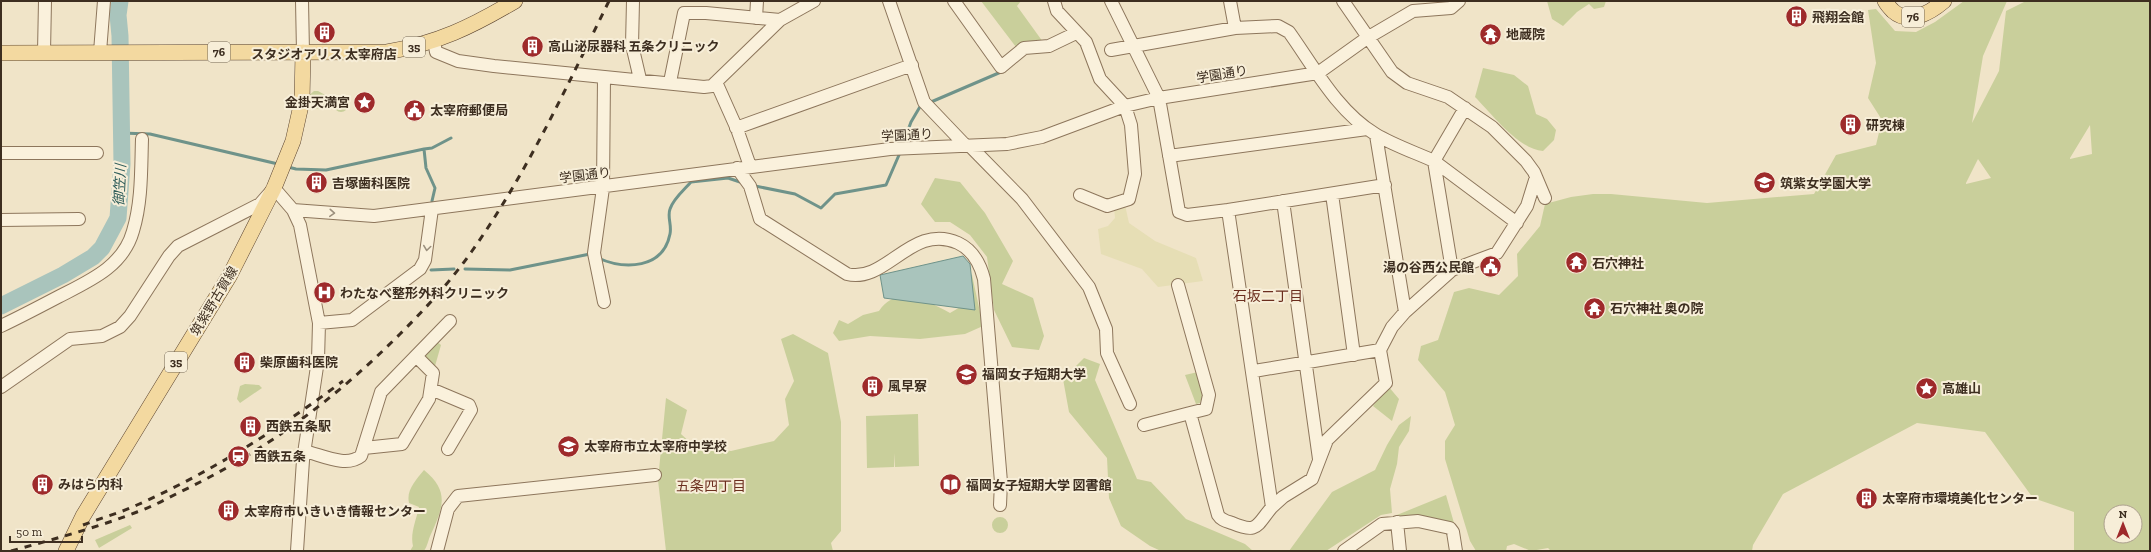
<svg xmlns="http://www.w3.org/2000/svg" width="2151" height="552" font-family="'Zilla Slab','Noto Sans JP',serif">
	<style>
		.farmland { fill: #e6deb5 }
		.green { fill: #c9cf9b; fill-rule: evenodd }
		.water { fill: #a9c4bc; stroke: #6f938a }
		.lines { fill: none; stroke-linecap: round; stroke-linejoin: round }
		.stream { stroke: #6f938a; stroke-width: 3 }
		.river { stroke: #a9c4bc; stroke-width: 17 }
		.minor-casing { stroke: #8d765c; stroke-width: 14 }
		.major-casing { stroke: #5b4430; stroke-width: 16 }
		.minor { stroke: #faf1dc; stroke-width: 12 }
		.major { stroke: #f3d9a0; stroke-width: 15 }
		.rail { stroke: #3d2e20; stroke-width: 3; stroke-dasharray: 7 7; stroke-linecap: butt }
		.oneway { stroke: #9c907e }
		.labels { text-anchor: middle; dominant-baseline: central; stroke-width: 4; stroke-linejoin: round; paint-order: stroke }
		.shield { fill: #f7eed8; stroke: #756857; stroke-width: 1 }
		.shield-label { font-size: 12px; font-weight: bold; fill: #3d2e20 }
		.poi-label { font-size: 13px; font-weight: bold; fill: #3d2e20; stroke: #f7eed8; text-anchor: start }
		.street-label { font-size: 13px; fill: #3d2e20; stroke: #f7eed8 }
		.water-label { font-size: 14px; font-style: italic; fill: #2f5d5a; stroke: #f7eed8 }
		.neighbourhood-label { font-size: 14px; fill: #6b2e1e; stroke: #f7eed8 }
	</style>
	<rect width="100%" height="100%" fill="#f0e4c8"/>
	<!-- farmland -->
	<path class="farmland" d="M 1125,205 L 1129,223 L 1155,241 L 1196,258 L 1203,281 L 1158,287 L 1142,269 L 1101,254 L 1098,229 L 1108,226 L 1115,218 L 1114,208 Z"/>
	<!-- green -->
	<path class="green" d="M 981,1 L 1021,1 L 1017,6 L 1043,42 L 1023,44 L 1016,47 Z
		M 1547,1 L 1606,1 L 1604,7 L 1594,9 L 1589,4 L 1577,12 L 1563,26 L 1552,19 Z
		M 1964,1 L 2007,1 L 1983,56 L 1972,123 L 1999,71 L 2006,11 L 2026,1 L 2150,1 L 2150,551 L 2074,551 L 2074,512 L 2033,498 L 1985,432 L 1917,423 L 1783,494 L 1753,545 L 1752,551 L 1551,551 L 1548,548 L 1531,551 L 1514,544 L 1507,546 L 1506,551 L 1476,551 L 1470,541 L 1445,459 L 1445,441 L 1455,425 L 1445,392 L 1418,360 L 1421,346 L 1438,340 L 1454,292 L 1469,288 L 1499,295 L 1518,276 L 1517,254 L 1540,226 L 1545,204 L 1571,197 L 1593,194 L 1611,194 L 1707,203 L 1814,194 L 1836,155 L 1876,145 L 1882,120 L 1868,98 L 1876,63 L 1868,10 L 1876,9 L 1895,31 L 1916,32 L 1935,22 ZM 2090,125 L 2092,154 L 2070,159 L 2070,158 ZM 1978,159 L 1991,178 L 1966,184 L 1966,183 ZM 2111,512 L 2135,512 L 2135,536 L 2111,536 Z
		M 1483,68 L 1514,75 L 1528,86 L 1536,114 L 1547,119 L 1556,130 L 1554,140 L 1543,151 C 1518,149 1492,114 1475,97 Z
		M 314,91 L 318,91 L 327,96 L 327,104 L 323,109 L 312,108 L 308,104 L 306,98 Z
		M334 105a7 7 0 1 1 14 0a7 7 0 1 1-14 0Z
		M 935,178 L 960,182 L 985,213 L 1013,261 L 1002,284 L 1033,298 L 1044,336 L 1039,350 L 1012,347 L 994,310 L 987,257 L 970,235 L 950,222 L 935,222 L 921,204 Z
		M 955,264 L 972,275 L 983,326 L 965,334 L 920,339 L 870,336 L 839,341 L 833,333 L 839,320 L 848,324 L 863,315 L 879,311 C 897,284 927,301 950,313 L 967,303 Z
		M 793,334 L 828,353 L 841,422 L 841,531 L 831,543 L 833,551 L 666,551 L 658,480 L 666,398 L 687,410 L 681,434 L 694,446 L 731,451 L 774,441 L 789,425 L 785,399 L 794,381 L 781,339 Z
		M 436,341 L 441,345 L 435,366 L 423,354 Z
		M 1084,358 L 1100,364 L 1095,380 L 1137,479 L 1151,482 L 1186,519 L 1245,544 L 1253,551 L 1161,551 L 1150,546 L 1121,526 L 1109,498 L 1107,458 L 1069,412 L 1063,379 Z
		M 1198,372 L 1204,391 L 1200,403 L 1196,404 L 1185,375 Z
		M 245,384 L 259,385 L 262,388 L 240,403 L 237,399 L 240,386 Z
		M 1388,386 L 1399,399 L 1392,421 L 1373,406 Z
		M 918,414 L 919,466 L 895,467 L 894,453 L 894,467 L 867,468 L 866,416 Z
		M 1411,416 L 1409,431 L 1399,447 L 1397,464 L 1390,489 L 1392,513 L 1381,515 L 1326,551 L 1289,551 L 1332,492 L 1375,470 L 1387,445 L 1399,425 Z
		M 424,470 C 450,491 443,508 431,534 C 428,540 428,545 424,551 L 410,551 L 413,546 C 410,533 416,521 419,507 L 409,503 C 406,490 416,480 424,470 Z
		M 1446,495 L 1454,523 L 1416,517 L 1392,519 L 1392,517 Z
		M992 525a8 8 0 1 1 16 0a8 8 0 1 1-16 0Z
		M 130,525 L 132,528 L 99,548 L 95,540 Z"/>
	<!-- water -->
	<path class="water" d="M 963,256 L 970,264 L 975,310 L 884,298 L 880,275 Z"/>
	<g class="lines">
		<!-- stream -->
		<path class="stream" d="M 931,102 L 1001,72
			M 121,133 L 150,134 L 278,164
			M 904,141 L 911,122 L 921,105
			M 424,149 L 432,148 L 451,138
			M 288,167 L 296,169 L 326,170 L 424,149 L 426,168 L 435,188 L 432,201
			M 755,186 L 795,194 L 821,208 L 835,194 L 886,185 L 899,155
			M 598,258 C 625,270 663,269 670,234 C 672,225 667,217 670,209 C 673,199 684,190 691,182 L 728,178 L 740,182
			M 465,269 L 510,270 L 590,254
			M 431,270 L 454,269"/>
		<!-- river -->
		<path class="river" d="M 1,306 L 63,275 L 93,257 L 102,248 L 118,218 L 122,164 L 120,36 L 118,15 L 120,1"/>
		<defs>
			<path id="minor" d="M 302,1 L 303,52
				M 633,1 L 632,45 L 640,79
				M 889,1 L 924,102 L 966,146
				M 954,1 L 1001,67 L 1024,48 L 1049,46 L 1076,33
				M 1054,1 L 1057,11 L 1086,42 L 1100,79 L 1125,106 L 1131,125 L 1135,174 L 1129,199 L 1107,206 L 1080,195
				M 1111,1 L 1159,98 L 1179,212 L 1187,215 L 1228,210 L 1272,507 C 1256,526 1258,534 1232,523 C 1226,521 1221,520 1218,515 L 1190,413 L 1206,409 L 1209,395 L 1178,285
				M 1230,1 L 1235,28
				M 1343,1 L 1392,72 L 1407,83 L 1448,97 L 1492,127 L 1526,161 L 1534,172 L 1545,198
				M 756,18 L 757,1
				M 434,41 L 436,52 L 458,61 L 494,66 L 704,87 L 712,86 L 716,82
				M 1111,50 L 1235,28 L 1278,26 L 1289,32 C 1314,67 1337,111 1375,134 C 1393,145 1414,152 1434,161 L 1465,108
				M 44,52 L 45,1
				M 100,52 L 104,1
				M 604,77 L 603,188 L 594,253 L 604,302
				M 670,82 L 684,13 L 706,13 L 780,20
				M 736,128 L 912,65
				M 1376,135 L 1405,312
				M 970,146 L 1022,199 L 1089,287 L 1106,329 L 1107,353 L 1130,404
				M 1,153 L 97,153
				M 1169,156 L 1367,129
				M 750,166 L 737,129 L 716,82 L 780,20 L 814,1
				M 737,168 L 750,186 L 760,219 L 847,274 C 886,284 912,222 958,243 C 973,250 980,263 984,279 L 1001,482 L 1000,505
				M 1332,194 L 1354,355
				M 1283,201 L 1319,459
				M 293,210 L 374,216 L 890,149 L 1007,144 L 1042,137 L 1125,106 L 1159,98 L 1318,73 L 1367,38 L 1413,11 L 1451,8 L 1459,1
				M 1228,210 L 1385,185
				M 1,220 L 79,219
				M 1452,270 L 1434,161 L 1517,223
				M 319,323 L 352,320 L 420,269 L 425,260 L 432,209
				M 1,326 C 20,317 39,307 58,297 C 89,281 123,267 133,231 C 142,201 141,170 142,139
				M 1254,371 L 1380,350
				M 1,387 L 70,339 L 102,336 L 120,327 L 130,316 L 169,256 L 178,246 L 260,204 L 274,188 L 293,210 L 300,225 L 319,323 L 318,360 L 303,460 L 297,551
				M 431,389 L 469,405 L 471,410 L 448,449
				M 1144,425 L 1190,413
				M 364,448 L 402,444 L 429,399 L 433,373 L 416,356
				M 304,451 C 322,455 346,468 361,456 L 381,392 L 450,321
				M 1272,507 L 1283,497 L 1312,479 L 1327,440 L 1386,383 L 1380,350 L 1392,327 L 1405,312 L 1452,270 L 1497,253 L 1527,206 L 1536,177
				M 1397,522 L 1400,551
				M 437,551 L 448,509 L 458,496 L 655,475
				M 1344,551 L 1382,524 L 1418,521 L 1450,528 L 1453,532 L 1456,551"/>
			<path id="major" d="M 1885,1 C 1887,5 1890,8 1893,11 C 1909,25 1930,13 1944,1
				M 1,53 L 387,52 C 438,43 471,27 515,1
				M 66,551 L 83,516 L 230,275 L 274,188 L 293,141 L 302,101 L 303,52"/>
		</defs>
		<!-- minor casing -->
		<use href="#minor" class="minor-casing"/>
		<!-- major casing -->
		<use href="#major" class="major-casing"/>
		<!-- minor -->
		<use href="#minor" class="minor"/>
		<!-- major -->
		<use href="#major" class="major"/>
		<!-- rail -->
		<path class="rail" d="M 83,525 C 101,518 120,513 137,505 C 211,472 279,429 343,381
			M 11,551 C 54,539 96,528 137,512 C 152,507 166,499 180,492 C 264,452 334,400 400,334 C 426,308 451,281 472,251 C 527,173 567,86 609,1"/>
	</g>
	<!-- one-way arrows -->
	<defs><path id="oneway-chevron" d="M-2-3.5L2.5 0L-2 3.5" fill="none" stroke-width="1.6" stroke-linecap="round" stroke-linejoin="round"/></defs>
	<g class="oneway">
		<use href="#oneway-chevron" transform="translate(332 213) rotate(4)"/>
		<use href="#oneway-chevron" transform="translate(427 248) rotate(98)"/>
	</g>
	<!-- icons -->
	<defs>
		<symbol id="building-disc" viewBox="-11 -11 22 22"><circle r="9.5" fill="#9e2a2b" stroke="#f7eed8"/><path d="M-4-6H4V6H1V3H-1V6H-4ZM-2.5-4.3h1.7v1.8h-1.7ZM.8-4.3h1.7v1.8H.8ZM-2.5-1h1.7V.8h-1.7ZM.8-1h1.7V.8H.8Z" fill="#fff"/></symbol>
		<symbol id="temple-disc" viewBox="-11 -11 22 22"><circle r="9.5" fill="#9e2a2b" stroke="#f7eed8"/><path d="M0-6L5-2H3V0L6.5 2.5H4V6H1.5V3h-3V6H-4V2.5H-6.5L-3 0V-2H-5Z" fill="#fff"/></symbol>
		<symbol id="sight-disc" viewBox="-11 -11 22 22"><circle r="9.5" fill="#9e2a2b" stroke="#f7eed8"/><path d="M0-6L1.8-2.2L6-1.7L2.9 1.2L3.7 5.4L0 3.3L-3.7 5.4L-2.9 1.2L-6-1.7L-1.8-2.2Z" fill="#fff"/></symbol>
		<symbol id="civic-disc" viewBox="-11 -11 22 22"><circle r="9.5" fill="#9e2a2b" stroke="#f7eed8"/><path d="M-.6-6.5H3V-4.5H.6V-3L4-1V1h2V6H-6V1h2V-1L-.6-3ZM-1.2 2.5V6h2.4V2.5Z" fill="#fff"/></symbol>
		<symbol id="university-disc" viewBox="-11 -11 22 22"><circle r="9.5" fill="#9e2a2b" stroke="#f7eed8"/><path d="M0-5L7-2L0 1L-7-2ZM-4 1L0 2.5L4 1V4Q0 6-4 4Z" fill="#fff"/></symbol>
		<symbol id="hospital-disc" viewBox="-11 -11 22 22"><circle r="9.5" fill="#9e2a2b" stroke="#f7eed8"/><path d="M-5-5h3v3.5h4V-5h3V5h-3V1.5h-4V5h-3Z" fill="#fff"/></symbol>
		<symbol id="school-disc" viewBox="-11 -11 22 22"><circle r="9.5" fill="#9e2a2b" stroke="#f7eed8"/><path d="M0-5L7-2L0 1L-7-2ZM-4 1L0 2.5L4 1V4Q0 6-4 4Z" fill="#fff"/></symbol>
		<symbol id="station-disc" viewBox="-11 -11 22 22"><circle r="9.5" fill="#9e2a2b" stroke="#f7eed8"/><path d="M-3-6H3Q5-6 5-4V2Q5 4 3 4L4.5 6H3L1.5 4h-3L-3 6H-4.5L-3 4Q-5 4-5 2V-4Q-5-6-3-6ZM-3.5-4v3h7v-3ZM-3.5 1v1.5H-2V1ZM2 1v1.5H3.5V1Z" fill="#fff"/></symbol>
		<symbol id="library-disc" viewBox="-11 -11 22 22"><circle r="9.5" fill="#9e2a2b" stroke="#f7eed8"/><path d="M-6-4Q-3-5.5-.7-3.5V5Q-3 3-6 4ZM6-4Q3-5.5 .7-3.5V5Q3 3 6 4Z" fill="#fff"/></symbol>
	</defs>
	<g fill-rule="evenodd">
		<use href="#building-disc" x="1784" y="4" width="25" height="25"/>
		<use href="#building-disc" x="312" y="20" width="25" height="25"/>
		<use href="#temple-disc" x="1478" y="22" width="25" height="25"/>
		<use href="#building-disc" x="520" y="34" width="25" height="25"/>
		<use href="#sight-disc" x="352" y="90" width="25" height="25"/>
		<use href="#civic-disc" x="402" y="98" width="25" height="25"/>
		<use href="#building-disc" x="1838" y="112" width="25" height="25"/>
		<use href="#building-disc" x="304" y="170" width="25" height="25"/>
		<use href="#university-disc" x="1752" y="170" width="25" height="25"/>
		<use href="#temple-disc" x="1564" y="250" width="25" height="25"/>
		<use href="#civic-disc" x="1478" y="254" width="25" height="25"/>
		<use href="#hospital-disc" x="312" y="280" width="25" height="25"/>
		<use href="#temple-disc" x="1582" y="296" width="25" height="25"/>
		<use href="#building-disc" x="232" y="350" width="25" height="25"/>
		<use href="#university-disc" x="954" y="362" width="25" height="25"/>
		<use href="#building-disc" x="860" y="374" width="25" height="25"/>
		<use href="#sight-disc" x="1914" y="376" width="25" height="25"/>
		<use href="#building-disc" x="238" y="414" width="25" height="25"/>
		<use href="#school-disc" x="556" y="434" width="25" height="25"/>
		<use href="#station-disc" x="226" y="444" width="25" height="25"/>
		<use href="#building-disc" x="30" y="472" width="25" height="25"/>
		<use href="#library-disc" x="938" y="472" width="25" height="25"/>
		<use href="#building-disc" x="1854" y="486" width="25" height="25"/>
		<use href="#building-disc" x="216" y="498" width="25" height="25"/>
	</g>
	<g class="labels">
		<!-- shield labels -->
		<g class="shield">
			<rect x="1902" y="7" width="22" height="20" rx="3"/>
			<rect x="403" y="37" width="22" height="20" rx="3"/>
			<rect x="208" y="42" width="22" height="20" rx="3"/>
			<rect x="165" y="352" width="22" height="20" rx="3"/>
		</g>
		<g class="shield-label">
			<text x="1913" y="17">76</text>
			<text x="414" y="47">35</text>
			<text x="219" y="52">76</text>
			<text x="176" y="362">35</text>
		</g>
		<!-- poi labels -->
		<g class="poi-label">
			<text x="1812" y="17">飛翔会館</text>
			<text x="1506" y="34">地蔵院</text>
			<text x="548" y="46">高山泌尿器科 五条クリニック</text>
			<text x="324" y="54" text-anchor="middle">スタジオアリス 太宰府店</text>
			<text x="350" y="102" text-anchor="end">金掛天満宮</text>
			<text x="430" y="110">太宰府郵便局</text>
			<text x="1866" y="125">研究棟</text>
			<text x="332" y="183">吉塚歯科医院</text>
			<text x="1780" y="183">筑紫女学園大学</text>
			<text x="1592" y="263">石穴神社</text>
			<text x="1474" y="267" text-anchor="end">湯の谷西公民館</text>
			<text x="340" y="293">わたなべ整形外科クリニック</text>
			<text x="1610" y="308">石穴神社 奥の院</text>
			<text x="260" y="362">柴原歯科医院</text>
			<text x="982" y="374">福岡女子短期大学</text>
			<text x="888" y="386">風早寮</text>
			<text x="1942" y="388">高雄山</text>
			<text x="266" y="426">西鉄五条駅</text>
			<text x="584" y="446">太宰府市立太宰府中学校</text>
			<text x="254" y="456">西鉄五条</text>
			<text x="58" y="484">みはら内科</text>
			<text x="966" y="485">福岡女子短期大学 図書館</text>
			<text x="1882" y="498">太宰府市環境美化センター</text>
			<text x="244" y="511">太宰府市いきいき情報センター</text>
		</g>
		<!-- street labels -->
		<g class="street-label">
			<text transform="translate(1222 74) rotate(-9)">学園通り</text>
			<text transform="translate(907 135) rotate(-3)">学園通り</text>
			<text transform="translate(585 175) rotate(-7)">学園通り</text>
			<text transform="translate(214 301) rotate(-59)">筑紫野古賀線</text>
		</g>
		<!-- water labels -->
		<g class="water-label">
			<text transform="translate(120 185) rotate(-87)">御笠川</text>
		</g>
		<!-- neighbourhood labels -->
		<g class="neighbourhood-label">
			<text x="1268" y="296">石坂二丁目</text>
			<text x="711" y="486">五条四丁目</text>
		</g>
	</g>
	<!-- border -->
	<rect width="2151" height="552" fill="none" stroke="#3d2e20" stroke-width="4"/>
	<!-- north arrow -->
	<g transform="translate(2123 524)"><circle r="19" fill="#f7eed8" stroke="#ada18e"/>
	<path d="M0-3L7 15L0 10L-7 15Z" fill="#9e2a2b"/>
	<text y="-6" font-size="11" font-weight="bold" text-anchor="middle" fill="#3d2e20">N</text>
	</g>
	<!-- scale -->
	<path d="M10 536v6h72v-6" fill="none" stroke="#3d2e20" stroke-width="2"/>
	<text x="16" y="536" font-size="12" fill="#3d2e20" stroke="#f7eed8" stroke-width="3" paint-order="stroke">50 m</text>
</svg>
